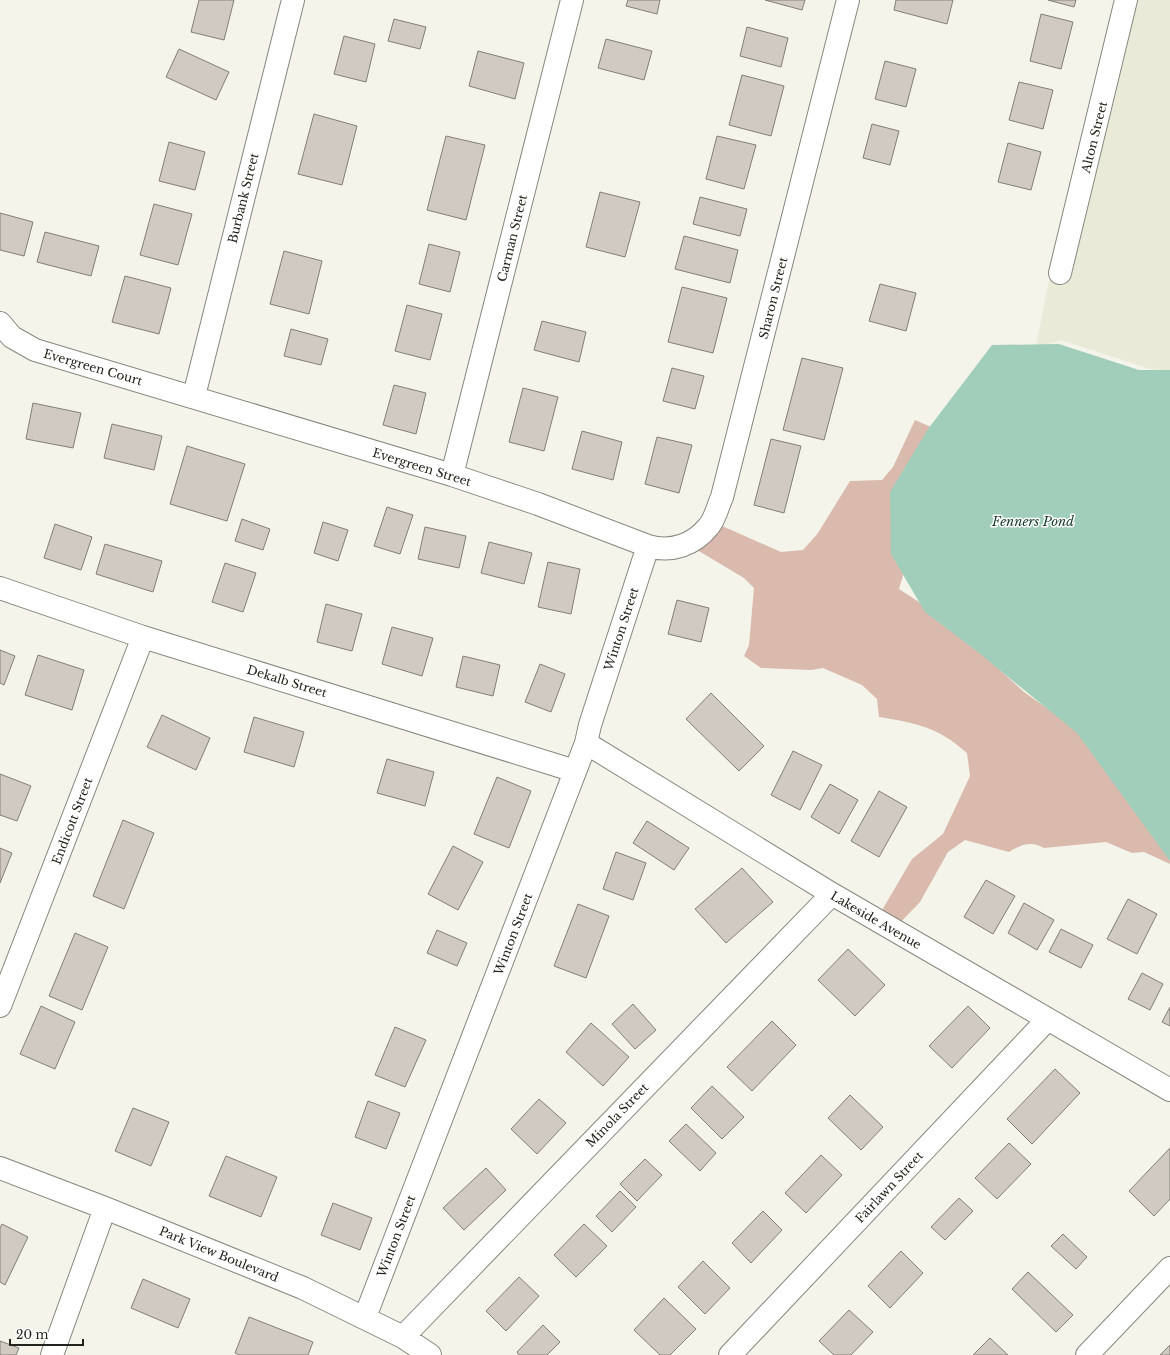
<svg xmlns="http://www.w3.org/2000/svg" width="1170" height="1355" font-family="'Libre Baskerville',serif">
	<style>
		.built { fill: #eaead9 }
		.green { fill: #d9baac }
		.water { fill: #a1ceba }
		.building { fill: #d0cac2; stroke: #837e77 }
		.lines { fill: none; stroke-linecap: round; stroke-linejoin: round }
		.minor-casing { stroke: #87877f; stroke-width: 24 }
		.minor { stroke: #fff; stroke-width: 22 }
		.labels { text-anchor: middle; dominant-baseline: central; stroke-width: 3; stroke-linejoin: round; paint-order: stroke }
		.street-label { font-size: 12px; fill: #22221e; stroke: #fffffe }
		.water-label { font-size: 13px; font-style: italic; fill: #11382b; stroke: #fffffe }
	</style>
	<rect width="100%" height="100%" fill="#f4f4eb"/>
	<!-- built -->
	<path class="built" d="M 1119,0 L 1170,0 L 1170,371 L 1150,369 L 1061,340 L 1037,348 L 1036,346 L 1048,285 Z"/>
	<!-- green -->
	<path class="green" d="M 915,420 L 931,427 L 907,562 L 899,589 L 942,617 L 1024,692 L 1099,745 L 1170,843 L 1170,864 L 1144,852 L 1132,853 L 1106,842 L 1044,848 C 1031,840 1020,845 1009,852 L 965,840 L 948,852 L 920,902 L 894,929 L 878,917 L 912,859 L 943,834 L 970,776 L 967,753 C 938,727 916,723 879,717 L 877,699 L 862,685 L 823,668 L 811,670 L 761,668 L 744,656 L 749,645 L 754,588 L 744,578 L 682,541 L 704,518 L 781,552 L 803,550 L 818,533 L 850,481 L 882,480 L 893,467 Z"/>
	<!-- water -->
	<path class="water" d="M 1059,344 L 1139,370 L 1170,370 L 1170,861 L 1077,733 L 974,649 L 925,612 L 891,554 L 890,492 L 928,429 L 992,345 Z"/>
	<!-- building -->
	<path class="building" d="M 199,0 L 234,0 L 224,40 L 191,32 Z
		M 628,0 L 660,0 L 657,14 L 626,6 Z
		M 765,0 L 805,0 L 802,10 Z
		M 896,0 L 953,0 L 947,24 L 894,10 Z
		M 1048,0 L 1076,0 L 1074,7 Z
		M 1041,14 L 1073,22 L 1061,69 L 1030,61 Z
		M 394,19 L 426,27 L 420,49 L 388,41 Z
		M 747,27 L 788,38 L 781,67 L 740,56 Z
		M 344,36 L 375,44 L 366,82 L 334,74 Z
		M 606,39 L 652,51 L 644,80 L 598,68 Z
		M 179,49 L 229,72 L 216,100 L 166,77 Z
		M 478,51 L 524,63 L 515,99 L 469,86 Z
		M 885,61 L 916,69 L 906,107 L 875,99 Z
		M 742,75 L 784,86 L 771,136 L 729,125 Z
		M 1019,82 L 1053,90 L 1043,129 L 1009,120 Z
		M 314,114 L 357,126 L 342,185 L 298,174 Z
		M 872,124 L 899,131 L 890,165 L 863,158 Z
		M 446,136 L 485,145 L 466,220 L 427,210 Z
		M 717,136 L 756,145 L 744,189 L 706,179 Z
		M 169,142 L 205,152 L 195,190 L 159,181 Z
		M 1008,143 L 1041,152 L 1031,190 L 998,182 Z
		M 600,192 L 640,202 L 625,257 L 586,247 Z
		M 700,197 L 747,209 L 740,236 L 693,224 Z
		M 154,204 L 192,214 L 178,265 L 140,255 Z
		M 0,213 L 33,222 L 24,256 L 0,250 Z
		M 45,232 L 99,246 L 91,276 L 37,262 Z
		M 684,236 L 738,250 L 730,283 L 675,269 Z
		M 429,244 L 460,252 L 450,292 L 419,284 Z
		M 284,251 L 322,261 L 309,314 L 270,304 Z
		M 125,276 L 171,288 L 159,334 L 112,322 Z
		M 880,284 L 916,293 L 906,331 L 869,321 Z
		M 682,287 L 727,298 L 713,353 L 668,342 Z
		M 407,305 L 442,314 L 430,360 L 395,351 Z
		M 542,321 L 586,332 L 579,362 L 534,350 Z
		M 291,329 L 328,339 L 321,365 L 284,356 Z
		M 802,358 L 843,368 L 824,440 L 783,430 Z
		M 672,368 L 704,376 L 695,409 L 663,401 Z
		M 394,385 L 426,393 L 416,434 L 383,425 Z
		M 523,388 L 558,397 L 544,451 L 509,442 Z
		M 33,403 L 81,413 L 73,448 L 26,439 Z
		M 112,424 L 162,436 L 154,470 L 104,458 Z
		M 582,431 L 622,442 L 613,480 L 572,469 Z
		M 657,437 L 692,445 L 679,493 L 645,484 Z
		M 771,439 L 801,446 L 784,513 L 754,505 Z
		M 187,446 L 245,464 L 227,521 L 170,504 Z
		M 387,507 L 413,515 L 400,554 L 374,546 Z
		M 242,519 L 270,529 L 263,550 L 235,541 Z
		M 323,522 L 348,530 L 338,561 L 314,553 Z
		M 55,524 L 92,537 L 81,570 L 44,558 Z
		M 425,527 L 466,536 L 459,568 L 418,559 Z
		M 489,542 L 532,553 L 524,584 L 481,573 Z
		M 105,544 L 162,561 L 153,592 L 96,574 Z
		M 548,562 L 580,569 L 571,614 L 538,607 Z
		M 225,563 L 256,573 L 243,612 L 212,602 Z
		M 677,600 L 709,608 L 701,642 L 668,634 Z
		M 326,604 L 362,614 L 352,651 L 317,642 Z
		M 392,627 L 433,638 L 422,676 L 382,664 Z
		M 0,650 L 15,656 L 4,685 L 0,683 Z
		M 38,655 L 84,670 L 72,710 L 25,695 Z
		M 463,656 L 500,665 L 493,696 L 456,687 Z
		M 540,664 L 565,674 L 551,712 L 525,702 Z
		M 711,693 L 764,746 L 739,771 L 686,719 Z
		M 162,715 L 210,738 L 196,770 L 147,747 Z
		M 254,717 L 304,732 L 294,767 L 244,752 Z
		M 793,751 L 822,765 L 800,810 L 771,795 Z
		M 387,759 L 434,772 L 425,806 L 377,793 Z
		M 0,774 L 31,786 L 17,821 L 0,815 Z
		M 497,777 L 531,791 L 509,848 L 474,834 Z
		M 830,784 L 858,800 L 839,834 L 811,817 Z
		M 879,791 L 907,807 L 879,857 L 851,841 Z
		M 123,820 L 154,833 L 124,909 L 93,896 Z
		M 647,821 L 689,848 L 674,870 L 633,843 Z
		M 453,846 L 483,862 L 458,910 L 428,894 Z
		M 0,848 L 12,853 L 0,883 Z
		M 616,852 L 646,863 L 633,900 L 603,889 Z
		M 742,868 L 773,902 L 726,943 L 695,909 Z
		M 986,880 L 1015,896 L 993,934 L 964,917 Z
		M 1128,899 L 1157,914 L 1137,954 L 1107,939 Z
		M 1024,903 L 1054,920 L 1037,950 L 1008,933 Z
		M 578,904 L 609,916 L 586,978 L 554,966 Z
		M 1061,929 L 1093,945 L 1081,968 L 1049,952 Z
		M 437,930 L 467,943 L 457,966 L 427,953 Z
		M 75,933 L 108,947 L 82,1010 L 49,996 Z
		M 848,949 L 885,985 L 855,1016 L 818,980 Z
		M 1142,973 L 1163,984 L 1150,1010 L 1128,999 Z
		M 633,1004 L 656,1030 L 635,1049 L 612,1024 Z
		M 41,1006 L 75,1022 L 55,1069 L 20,1054 Z
		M 968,1006 L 990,1028 L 952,1068 L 929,1046 Z
		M 1170,1007 L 1170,1026 L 1162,1022 Z
		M 772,1021 L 796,1045 L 752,1091 L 727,1067 Z
		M 591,1023 L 629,1057 L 603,1086 L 566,1052 Z
		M 395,1027 L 426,1040 L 405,1087 L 375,1075 Z
		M 1055,1069 L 1080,1093 L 1032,1144 L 1007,1119 Z
		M 712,1086 L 744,1117 L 722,1139 L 691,1108 Z
		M 850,1095 L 883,1127 L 861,1150 L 828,1118 Z
		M 539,1099 L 566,1123 L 537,1154 L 511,1129 Z
		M 368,1101 L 400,1113 L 386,1149 L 355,1137 Z
		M 133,1108 L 169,1122 L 151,1166 L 115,1151 Z
		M 686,1124 L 716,1153 L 700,1171 L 669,1141 Z
		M 1009,1143 L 1031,1164 L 997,1199 L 975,1178 Z
		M 1170,1148 L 1170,1199 L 1154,1216 L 1129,1191 Z
		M 821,1155 L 842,1175 L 806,1213 L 785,1193 Z
		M 226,1156 L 277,1177 L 261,1217 L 209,1196 Z
		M 645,1159 L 662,1175 L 637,1201 L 620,1184 Z
		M 486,1168 L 506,1190 L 464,1230 L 443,1208 Z
		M 620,1191 L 636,1207 L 612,1232 L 596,1216 Z
		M 959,1198 L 973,1211 L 945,1240 L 931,1227 Z
		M 333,1203 L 372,1218 L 360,1250 L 321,1235 Z
		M 763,1211 L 782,1230 L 751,1263 L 732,1243 Z
		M 2,1224 L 28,1237 L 5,1285 L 0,1282 L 0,1228 Z
		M 584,1224 L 607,1246 L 576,1277 L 554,1255 Z
		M 1063,1234 L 1087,1257 L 1076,1269 L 1051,1246 Z
		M 901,1251 L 923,1273 L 890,1308 L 868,1286 Z
		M 703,1261 L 730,1288 L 705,1314 L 678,1287 Z
		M 1028,1272 L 1073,1315 L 1056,1332 L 1012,1289 Z
		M 519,1277 L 539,1296 L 506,1331 L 486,1311 Z
		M 143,1279 L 190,1299 L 178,1328 L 131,1308 Z
		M 664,1298 L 696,1329 L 670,1355 L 660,1355 L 634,1330 Z
		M 849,1310 L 873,1332 L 851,1355 L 834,1355 L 819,1341 Z
		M 249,1317 L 313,1342 L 308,1355 L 239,1355 L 235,1353 Z
		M 543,1325 L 560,1342 L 547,1355 L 519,1355 L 517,1352 Z
		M 990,1338 L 1008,1355 L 973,1355 Z
		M 0,1341 L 19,1348 L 16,1355 L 0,1355 Z
		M 1170,1345 L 1170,1355 L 1160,1355 Z"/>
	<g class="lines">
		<defs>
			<path id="minor" d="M 1060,273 L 1126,0
				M 0,323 L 12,337 L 35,350 L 452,475 L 538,504 L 648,546 C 671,553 694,545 709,526 C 715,519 718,506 722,497 L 848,0
				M 194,396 L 293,0
				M 452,475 L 572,0
				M 0,588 L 143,637 L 575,771
				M 586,743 L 832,894 L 1170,1090
				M 0,1006 L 143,637
				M 0,1168 L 105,1208 L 303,1288 L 403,1337 L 430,1355
				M 365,1317 L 586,743 L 590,725 L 648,546
				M 403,1337 L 832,894
				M 52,1355 L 105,1208
				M 730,1355 L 1047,1020
				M 1087,1355 L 1170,1268"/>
		</defs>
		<!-- minor casing -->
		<use href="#minor" class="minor-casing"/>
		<!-- minor -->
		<use href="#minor" class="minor"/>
	</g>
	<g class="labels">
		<!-- street labels -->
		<g class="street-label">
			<text transform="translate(1094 137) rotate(-76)">Alton Street</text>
			<text transform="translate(243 198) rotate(-76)">Burbank Street</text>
			<text transform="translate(512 238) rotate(-76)">Carman Street</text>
			<text transform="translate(773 298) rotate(-76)">Sharon Street</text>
			<text transform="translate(93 367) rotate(16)">Evergreen Court</text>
			<text transform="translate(422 467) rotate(17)">Evergreen Street</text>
			<text transform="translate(621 629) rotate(-72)">Winton Street</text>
			<text transform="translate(287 681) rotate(17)">Dekalb Street</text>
			<text transform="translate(72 821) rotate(-69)">Endicott Street</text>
			<text transform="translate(876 920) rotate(30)">Lakeside Avenue</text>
			<text transform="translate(513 934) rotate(-69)">Winton Street</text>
			<text transform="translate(617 1115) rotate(-46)">Minola Street</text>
			<text transform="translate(889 1187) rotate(-47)">Fairlawn Street</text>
			<text transform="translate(396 1236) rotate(-69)">Winton Street</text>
			<text transform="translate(219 1254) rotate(22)">Park View Boulevard</text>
		</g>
		<!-- water labels -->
		<g class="water-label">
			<text x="1033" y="521">Fenners Pond</text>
		</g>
	</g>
	<!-- scale -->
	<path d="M10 1339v6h73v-6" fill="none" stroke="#22221e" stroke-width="2"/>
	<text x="16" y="1339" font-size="12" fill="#22221e" stroke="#fffffe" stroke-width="3" paint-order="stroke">20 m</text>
</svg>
